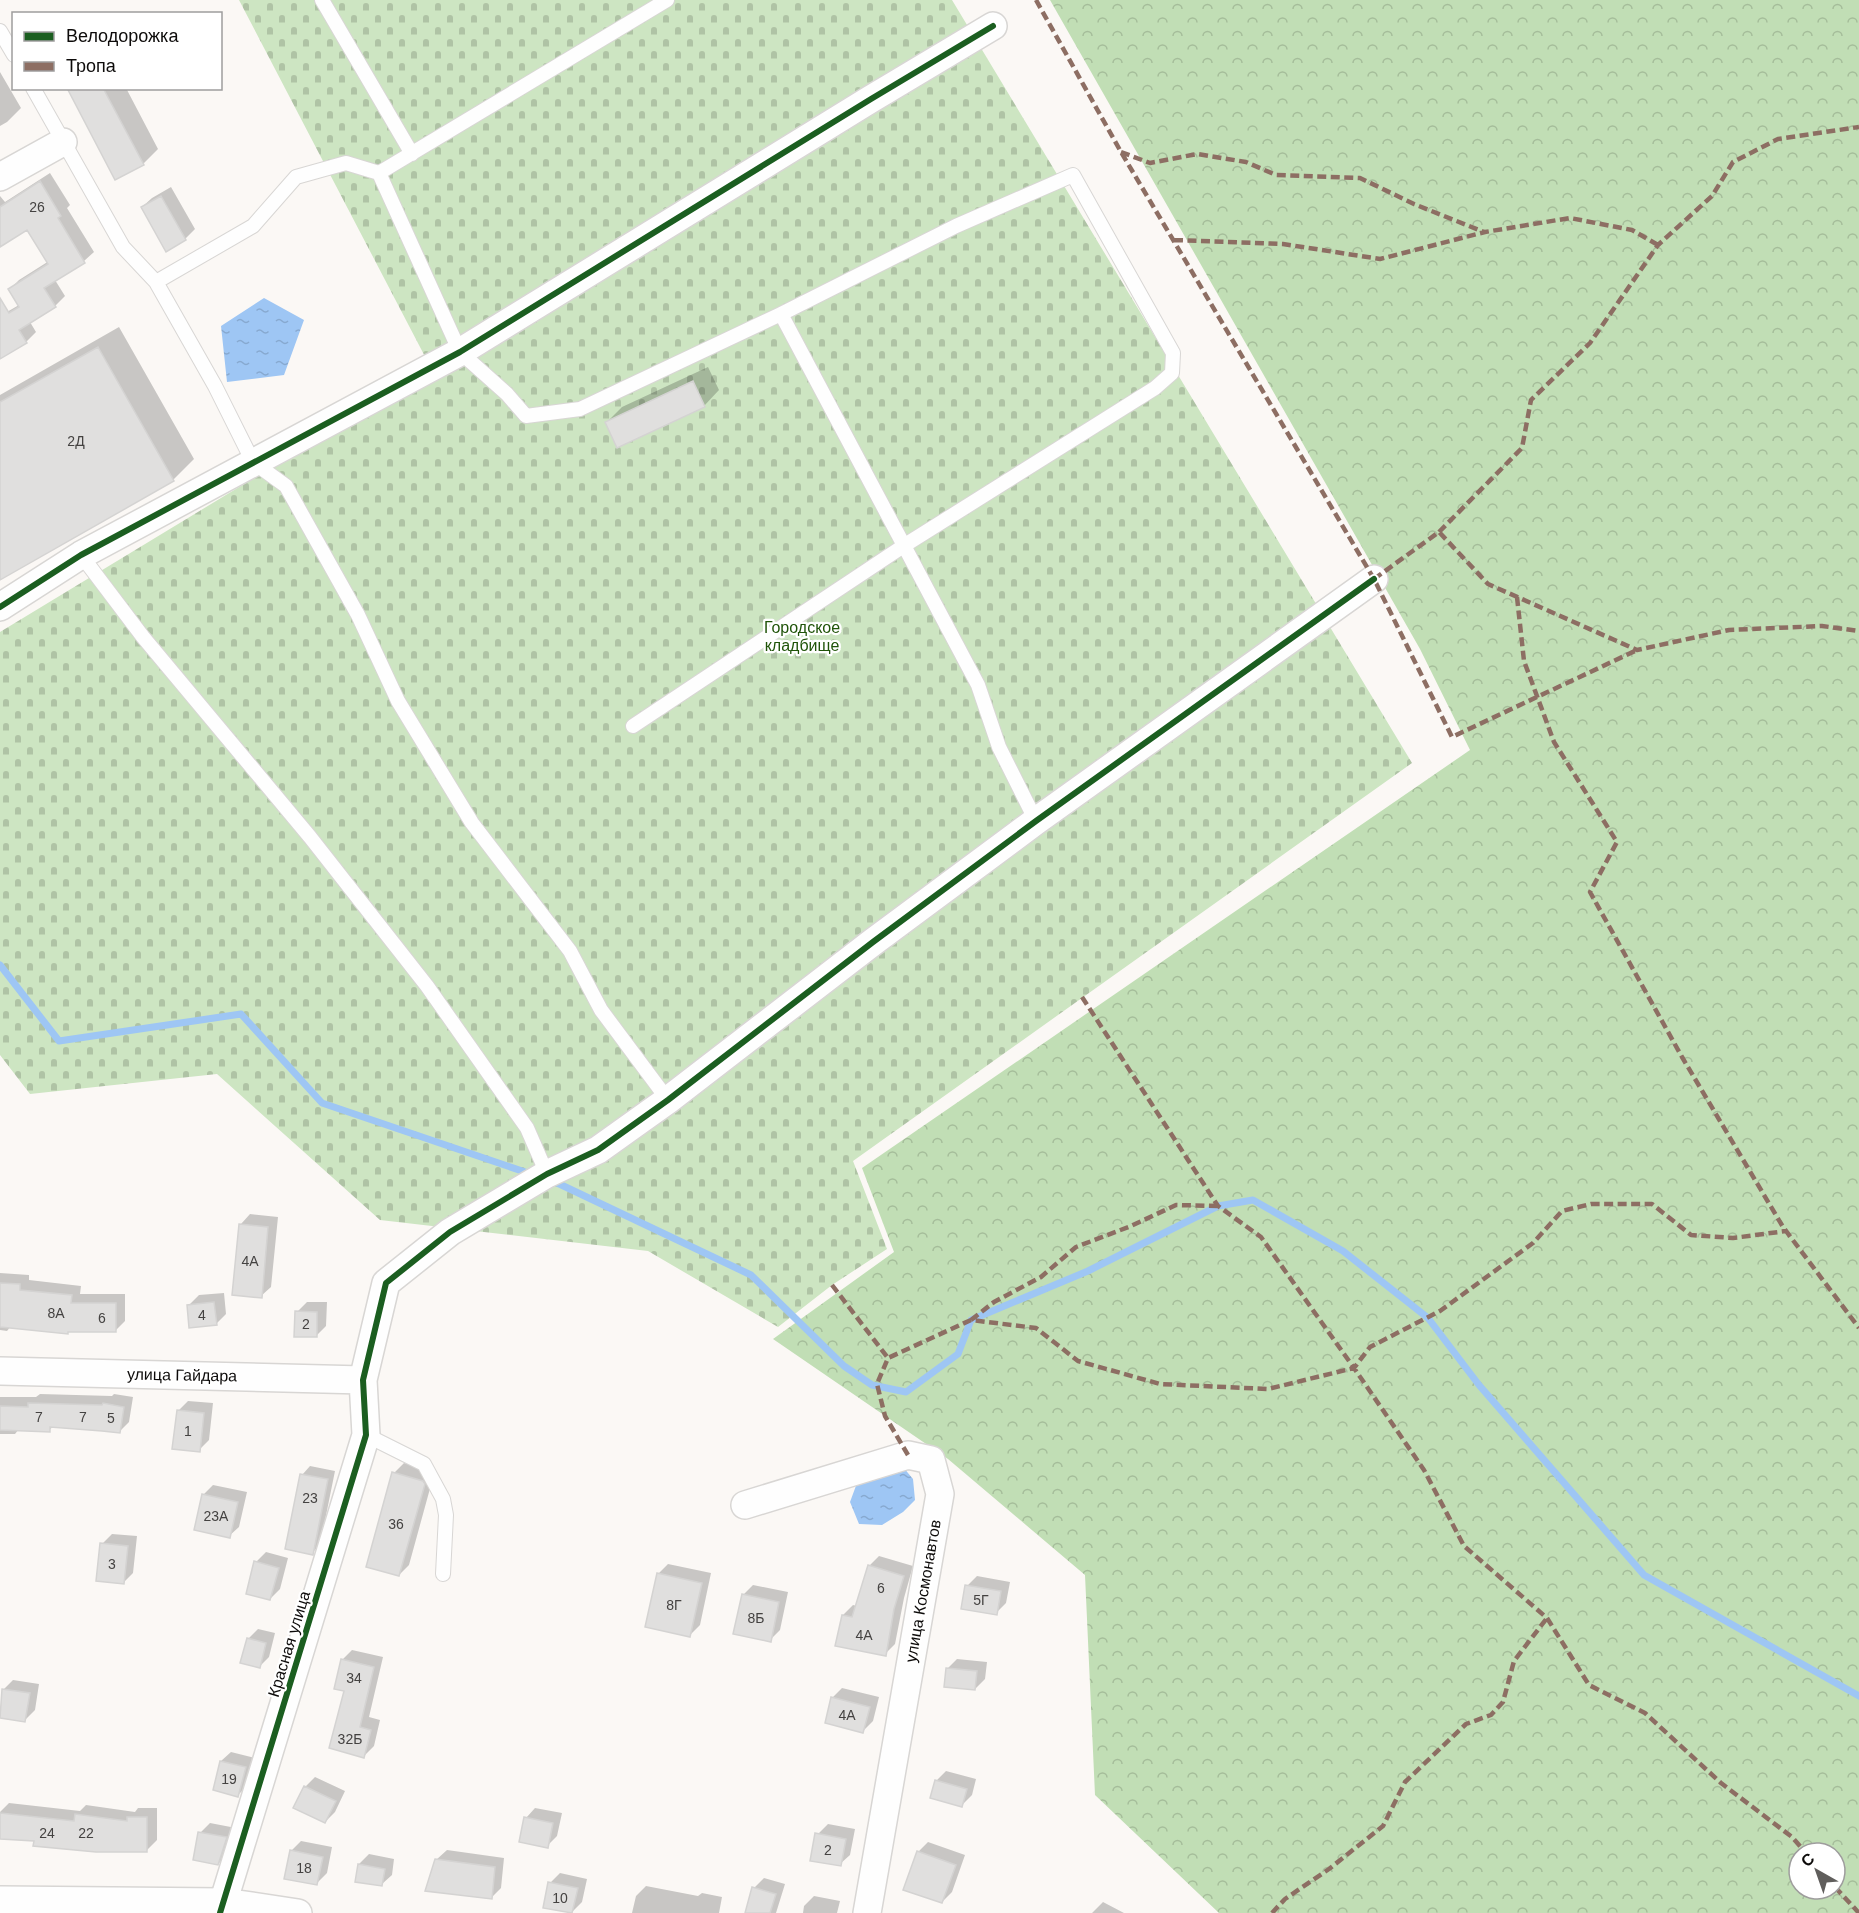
<svg xmlns="http://www.w3.org/2000/svg" width="1859" height="1913" font-family="Arial,sans-serif">
	<style>
		.forest { fill: url(#forest-crowns); fill-rule: evenodd }
		.cemetery { fill: url(#cemetery-stones) }
		.water { fill: url(#water-ripples) }
		.shadow { fill: #0003 }
		.lines { fill: none; stroke-linecap: round; stroke-linejoin: round }
		.stream { stroke: #9ec6f4; stroke-width: 7 }
		.building { fill: #e0dfde; stroke: #d4d3d2; stroke-width: 1.5 }
		.service-casing { stroke: #d8d6d4; stroke-width: 16 }
		.minor-casing { stroke: #d8d6d4; stroke-width: 30 }
		.service { stroke: #fefefe; stroke-width: 14 }
		.minor { stroke: #fefefe; stroke-width: 27 }
		.quiet { stroke: #8d6e63; stroke-width: 4.5; stroke-dasharray: 9 4.5; stroke-linecap: butt }
		.cycleway-casing { stroke: #fff; stroke-width: 10 }
		.cycleway { stroke: #1b5e20; stroke-width: 6 }
		.labels { text-anchor: middle; dominant-baseline: central; stroke-width: 4.5; stroke-linejoin: round; paint-order: stroke }
		.number-label { font-size: 14px; fill: #444241 }
		.park-label { font-size: 16px; fill: #205409; stroke: #fff }
		.street-label { font-size: 16px; fill: #0d0b0a; stroke: #fff }
	</style>
	<defs>
		<pattern id="forest-crowns" width="20" height="18" patternUnits="userSpaceOnUse" patternTransform="scale(1.5)"><rect width="20" height="18" fill="#c1deb5"/><path d="M2 6a3 3 0 1 1 6 0M12 15a3 3 0 1 1 6 0" fill="none" stroke="#a5bd9a"/></pattern>
		<pattern id="cemetery-stones" width="16" height="16" patternUnits="userSpaceOnUse" patternTransform="scale(1.5)"><rect width="16" height="16" fill="#cde5c2"/><path d="M2 7V4a2 2 0 0 1 4 0v3zM10 15v-3a2 2 0 0 1 4 0v3z" fill="#afc3a5"/></pattern>
		<pattern id="water-ripples" width="26" height="14" patternUnits="userSpaceOnUse" patternTransform="scale(1.5)"><rect width="26" height="14" fill="#9ec6f4"/><path d="M2 4q2-2 4 0t4 0M15 11q2-2 4 0t4 0" fill="none" stroke="#87a9d0"/></pattern>
	</defs>
	<rect width="100%" height="100%" fill="#fbf8f5"/>
	<!-- forest -->
	<path class="forest" d="M 1050,0 L 1859,0 L 1859,1913 L 1219,1913 L 1095,1795 L 1085,1575 L 948,1459 L 773,1339 L 894,1252 L 862,1168 L 1470,750 L 1420,649 ZM 1799,1853 L 1835,1853 L 1835,1889 L 1799,1889 Z"/>
	<!-- cemetery -->
	<path class="cemetery" d="M 239,0 L 952,0 L 1412,763 L 853,1161 L 887,1249 L 832,1285 L 778,1327 L 648,1251 L 380,1220 L 217,1074 L 30,1094 L 0,1055 L 0,632 L 432,370 Z"/>
	<!-- water -->
	<path class="water" d="M 264,298 L 304,320 L 284,375 L 227,382 L 221,326 Z
		M 903,1467 L 913,1479 L 915,1500 L 903,1512 L 882,1525 L 859,1524 L 850,1502 L 857,1483 Z"/>
	<!-- shadow -->
	<path class="shadow" d="M 0,72 L 21,108 L 7,122 L 0,126 Z
		M 69,88 L 126,88 L 158,149 L 143,164 Z
		M 50,173 L 70,205 L 67,208 L 94,252 L 84,261 L 55,280 L 65,296 L 55,306 L 30,322 L 36,332 L 26,342 L 2,357 L 0,354 L 0,316 L 19,305 L 9,290 L 19,280 L 49,261 L 28,228 L 0,245 L 0,196 L 5,202 Z
		M 171,187 L 195,229 L 185,239 L 166,250 L 142,207 L 152,198 Z
		M 119,327 L 194,459 L 173,480 L 0,578 L 0,395 Z
		M 708,367 L 719,390 L 704,406 L 607,422 L 622,407 Z
		M 250,1214 L 278,1217 L 271,1287 L 261,1296 L 241,1224 Z
		M 0,1273 L 29,1275 L 29,1280 L 81,1286 L 80,1294 L 125,1294 L 125,1321 L 115,1331 L 11,1326 L 7,1331 L 0,1330 Z
		M 224,1293 L 226,1314 L 216,1324 L 189,1305 L 199,1295 Z
		M 307,1302 L 327,1302 L 326,1326 L 316,1336 L 297,1312 Z
		M 40,1394 L 112,1396 L 114,1394 L 133,1397 L 129,1422 L 119,1432 L 54,1426 L 49,1430 L 19,1429 L 15,1434 L 0,1434 L 0,1397 L 36,1397 Z
		M 188,1401 L 213,1403 L 209,1440 L 199,1450 L 178,1411 Z
		M 404,1463 L 433,1471 L 434,1474 L 409,1565 L 399,1575 L 394,1473 Z
		M 310,1466 L 335,1471 L 320,1545 L 312,1553 L 302,1475 Z
		M 213,1485 L 247,1492 L 239,1527 L 229,1536 L 203,1495 Z
		M 112,1534 L 137,1536 L 133,1573 L 123,1583 L 102,1544 Z
		M 266,1552 L 288,1558 L 280,1589 L 270,1599 L 256,1562 Z
		M 879,1556 L 913,1566 L 904,1598 L 895,1644 L 885,1654 L 843,1615 L 853,1605 L 857,1606 L 869,1566 Z
		M 668,1564 L 711,1573 L 700,1625 L 690,1635 L 658,1574 Z
		M 977,1576 L 1010,1582 L 1006,1603 L 996,1613 L 967,1586 Z
		M 753,1585 L 788,1592 L 780,1630 L 770,1640 L 743,1595 Z
		M 258,1629 L 275,1633 L 269,1657 L 259,1667 L 248,1639 Z
		M 352,1650 L 383,1657 L 369,1717 L 380,1720 L 374,1746 L 364,1756 L 346,1690 L 342,1660 Z
		M 957,1659 L 987,1662 L 985,1679 L 975,1689 L 947,1669 Z
		M 13,1680 L 39,1684 L 35,1710 L 25,1720 L 0,1716 L 3,1690 Z
		M 842,1688 L 879,1697 L 873,1721 L 863,1731 L 832,1698 Z
		M 231,1752 L 255,1758 L 248,1785 L 238,1795 L 221,1761 Z
		M 946,1771 L 976,1779 L 972,1795 L 962,1805 L 936,1781 Z
		M 315,1777 L 345,1791 L 335,1812 L 325,1822 L 305,1787 Z
		M 9,1803 L 80,1811 L 86,1805 L 135,1812 L 138,1808 L 157,1808 L 157,1840 L 147,1850 L 0,1838 L 0,1812 Z
		M 535,1808 L 562,1813 L 557,1836 L 547,1846 L 526,1818 Z
		M 210,1823 L 236,1828 L 228,1854 L 218,1864 L 200,1833 Z
		M 828,1824 L 855,1829 L 850,1855 L 840,1864 L 818,1834 Z
		M 301,1841 L 332,1847 L 327,1873 L 317,1883 L 291,1851 Z
		M 928,1842 L 965,1855 L 952,1892 L 942,1902 L 918,1852 Z
		M 447,1850 L 504,1858 L 501,1888 L 492,1897 L 436,1860 Z
		M 369,1854 L 394,1859 L 392,1875 L 382,1884 L 359,1864 Z
		M 560,1873 L 587,1879 L 582,1902 L 572,1912 L 550,1883 Z
		M 764,1878 L 785,1884 L 776,1913 L 746,1913 L 754,1888 Z
		M 646,1886 L 698,1896 L 702,1893 L 722,1897 L 719,1913 L 632,1913 L 636,1896 Z
		M 814,1896 L 840,1901 L 837,1913 L 803,1913 L 804,1906 Z
		M 1103,1902 L 1124,1913 L 1092,1913 Z"/>
	<g class="lines">
		<!-- stream -->
		<path class="stream" d="M 0,965 L 59,1041 L 241,1014 L 322,1103 L 531,1174
			M 553,1181 L 751,1275 L 844,1366 L 872,1385 L 906,1392 L 958,1354 L 971,1320 L 1088,1271 L 1218,1206 L 1253,1200 L 1343,1251 L 1428,1318 L 1479,1385 L 1644,1575 L 1859,1696"/>
	</g>
	<!-- building -->
	<path class="building" d="M 67,88 L 103,88 L 144,165 L 115,180 Z
		M 40,181 L 61,216 L 58,218 L 85,263 L 44,288 L 56,307 L 19,330 L 27,343 L 0,359 L 0,298 L 9,313 L 19,307 L 8,289 L 48,264 L 27,230 L 0,247 L 0,207 Z
		M 161,196 L 186,240 L 166,252 L 141,207 Z
		M 98,347 L 174,481 L 0,580 L 0,402 Z
		M 693,381 L 705,407 L 617,448 L 605,422 Z
		M 239,1224 L 268,1227 L 262,1298 L 232,1295 Z
		M 0,1283 L 20,1284 L 20,1290 L 72,1295 L 71,1303 L 116,1303 L 116,1332 L 68,1332 L 68,1334 L 0,1327 Z
		M 214,1302 L 217,1325 L 189,1328 L 187,1305 Z
		M 295,1311 L 317,1312 L 317,1337 L 294,1337 Z
		M 28,1403 L 102,1405 L 103,1403 L 124,1407 L 120,1433 L 102,1431 L 50,1427 L 50,1432 L 0,1430 L 0,1406 L 28,1407 Z
		M 177,1410 L 204,1413 L 200,1452 L 172,1449 Z
		M 392,1472 L 423,1481 L 425,1484 L 399,1576 L 366,1567 Z
		M 300,1474 L 328,1479 L 313,1555 L 285,1549 Z
		M 202,1494 L 238,1502 L 230,1538 L 194,1530 Z
		M 100,1543 L 128,1546 L 124,1584 L 96,1581 Z
		M 254,1561 L 279,1568 L 270,1600 L 246,1594 Z
		M 868,1565 L 904,1576 L 894,1609 L 886,1656 L 835,1646 L 842,1615 L 852,1617 Z
		M 657,1573 L 702,1583 L 690,1637 L 645,1627 Z
		M 965,1585 L 1001,1591 L 997,1615 L 961,1609 Z
		M 742,1594 L 779,1602 L 771,1642 L 733,1634 Z
		M 247,1638 L 266,1643 L 260,1668 L 240,1663 Z
		M 341,1659 L 374,1667 L 360,1727 L 371,1730 L 364,1758 L 329,1748 L 344,1691 L 334,1689 Z
		M 946,1668 L 977,1671 L 975,1690 L 944,1687 Z
		M 2,1689 L 30,1693 L 25,1722 L 0,1718 Z
		M 831,1697 L 870,1707 L 863,1733 L 825,1723 Z
		M 220,1761 L 246,1767 L 238,1797 L 213,1790 Z
		M 935,1780 L 967,1789 L 962,1807 L 930,1798 Z
		M 304,1786 L 336,1801 L 325,1823 L 293,1808 Z
		M 0,1813 L 74,1821 L 75,1814 L 127,1821 L 127,1817 L 147,1817 L 147,1852 L 96,1852 L 33,1846 L 34,1841 L 0,1839 Z
		M 524,1817 L 553,1823 L 548,1848 L 519,1842 Z
		M 198,1832 L 227,1837 L 218,1865 L 193,1860 Z
		M 815,1833 L 846,1839 L 841,1866 L 810,1861 Z
		M 290,1850 L 323,1857 L 317,1885 L 284,1879 Z
		M 917,1851 L 956,1865 L 942,1903 L 903,1890 Z
		M 435,1859 L 495,1867 L 492,1899 L 425,1891 Z
		M 358,1864 L 385,1869 L 382,1886 L 355,1882 Z
		M 548,1882 L 578,1888 L 572,1913 L 543,1908 Z
		M 752,1887 L 776,1894 L 770,1913 L 745,1913 Z"/>
	<g class="lines">
		<defs>
			<path id="service" d="M 322,0 L 412,154
				M 0,31 L 14,55
				M 33,88 L 123,247 L 156,282
				M 379,173 L 667,0
				M 781,314 L 978,685 L 999,747 L 1036,821
				M 81,555 L 143,637 L 310,837 L 427,986 L 527,1128 L 547,1174
				M 633,726 L 905,545 L 1155,388 L 1172,373 L 1173,353 L 1073,175 L 956,226 L 781,314 L 580,409 L 526,416 L 507,394 L 460,352 L 379,173 L 346,163 L 296,177 L 253,226 L 156,282 L 215,386 L 253,462 L 286,486 L 358,615 L 398,701 L 472,823 L 570,951 L 601,1010 L 668,1100
				M 366,1435 L 424,1464 L 443,1499 L 446,1515 L 443,1574"/>
			<path id="minor" d="M 0,177 L 63,142
				M 0,607 L 81,555 L 460,352 L 871,99 L 993,26
				M 0,1371 L 363,1380
				M 745,1505 L 908,1455 L 931,1460 L 940,1494 L 867,1913
				M 0,1900 L 224,1902 L 298,1913
				M 220,1913 L 366,1435 L 363,1380 L 386,1283 L 450,1232 L 547,1174 L 598,1150 L 668,1100 L 873,942 L 1036,821 L 1374,579"/>
		</defs>
		<!-- service casing -->
		<use href="#service" class="service-casing"/>
		<!-- minor casing -->
		<use href="#minor" class="minor-casing"/>
		<!-- service -->
		<use href="#service" class="service"/>
		<!-- minor -->
		<use href="#minor" class="minor"/>
		<!-- quiet -->
		<path class="quiet" d="M 1036,0 L 1121,152 L 1374,579 L 1452,737 L 1637,650
			M 1121,152 L 1150,163 L 1197,154 L 1246,162 L 1276,175 L 1360,178 L 1414,204 L 1484,232
			M 1174,240 L 1283,244 L 1380,259 L 1485,232 L 1570,218 L 1632,230 L 1658,245
			M 1439,532 L 1522,448 L 1531,400 L 1590,343 L 1658,245 L 1712,196 L 1733,162 L 1778,139 L 1859,127
			M 1374,579 L 1439,532 L 1488,584 L 1637,650 L 1729,630 L 1822,626 L 1859,631
			M 1517,597 L 1524,661 L 1554,742 L 1617,842 L 1590,892 L 1682,1057 L 1783,1227 L 1859,1328
			M 1082,997 L 1218,1206 L 1261,1237 L 1354,1368 L 1370,1347 L 1440,1311 L 1533,1243 L 1562,1211 L 1591,1204 L 1652,1204 L 1691,1235 L 1733,1238 L 1786,1231
			M 832,1285 L 888,1358
			M 971,1320 L 994,1302 L 1041,1277 L 1076,1247 L 1131,1226 L 1176,1205 L 1218,1206
			M 908,1455 L 885,1416 L 877,1384 L 888,1358 L 971,1320 L 1036,1328 L 1078,1361 L 1160,1384 L 1268,1389 L 1354,1368 L 1424,1470 L 1464,1546 L 1547,1618 L 1589,1685 L 1645,1713 L 1721,1783 L 1792,1837 L 1806,1853
			M 1835,1887 L 1859,1913
			M 1272,1913 L 1285,1899 L 1329,1869 L 1383,1826 L 1405,1782 L 1466,1724 L 1491,1715 L 1503,1702 L 1514,1661 L 1547,1618"/>
		<defs>
			<path id="cycleway" d="M 0,607 L 81,555 L 460,352 L 871,99 L 993,26
				M 220,1913 L 366,1435 L 363,1380 L 386,1283 L 450,1232 L 547,1174 L 598,1150 L 668,1100 L 873,942 L 1036,821 L 1374,579"/>
		</defs>
		<!-- cycleway casing -->
		<use href="#cycleway" class="cycleway-casing"/>
		<!-- cycleway -->
		<use href="#cycleway" class="cycleway"/>
	</g>
	<g class="labels">
		<!-- number labels -->
		<g class="number-label">
			<text x="37" y="207">26</text>
			<text x="76" y="441">2Д</text>
			<text x="250" y="1261">4А</text>
			<text x="56" y="1313">8А</text>
			<text x="202" y="1315">4</text>
			<text x="102" y="1318">6</text>
			<text x="306" y="1324">2</text>
			<text x="39" y="1417">7</text>
			<text x="83" y="1417">7</text>
			<text x="111" y="1418">5</text>
			<text x="188" y="1431">1</text>
			<text x="310" y="1498">23</text>
			<text x="216" y="1516">23А</text>
			<text x="396" y="1524">36</text>
			<text x="112" y="1564">3</text>
			<text x="881" y="1588">6</text>
			<text x="981" y="1600">5Г</text>
			<text x="674" y="1605">8Г</text>
			<text x="756" y="1618">8Б</text>
			<text x="864" y="1635">4А</text>
			<text x="354" y="1678">34</text>
			<text x="847" y="1715">4А</text>
			<text x="350" y="1739">32Б</text>
			<text x="229" y="1779">19</text>
			<text x="47" y="1833">24</text>
			<text x="86" y="1833">22</text>
			<text x="828" y="1850">2</text>
			<text x="304" y="1868">18</text>
			<text x="560" y="1898">10</text>
		</g>
		<!-- park labels -->
		<g class="park-label">
			<text x="802" y="627">Городское<tspan x="802" dy="18">кладбище</tspan></text>
		</g>
		<!-- street labels -->
		<g class="street-label">
			<text transform="translate(182 1375) rotate(1)">улица Гайдара</text>
			<text transform="translate(923 1591) rotate(-80)">улица Космонавтов</text>
			<text transform="translate(289 1644) rotate(-73)">Красная улица</text>
		</g>
	</g>
	<!-- legend -->
	<rect x="12" y="12" width="210" height="78" fill="#ffffff" stroke="#9e9d9d" stroke-width="1.5"/>
	<rect x="24" y="32" width="30" height="9" fill="#1b5e20" stroke="#9e9d9d" stroke-width="1.5"/>
	<text x="66" y="42" font-size="18" fill="#0d0b0a">Велодорожка</text>
	<rect x="24" y="62" width="30" height="9" fill="#8d6e63" stroke="#9e9d9d" stroke-width="1.5"/>
	<text x="66" y="72" font-size="18" fill="#0d0b0a">Тропа</text>
	<!-- north arrow -->
	<g transform="translate(1817 1871) rotate(320)"><circle r="28" fill="#ffffff" stroke="#9e9d9d" stroke-width="1.5"/>
	<path d="M0-4.5L10 22L0 15L-10 22Z" fill="#605e5c"/>
	<text y="-9" font-size="16" font-weight="bold" text-anchor="middle" fill="#0d0b0a">С</text>
	</g>
</svg>
